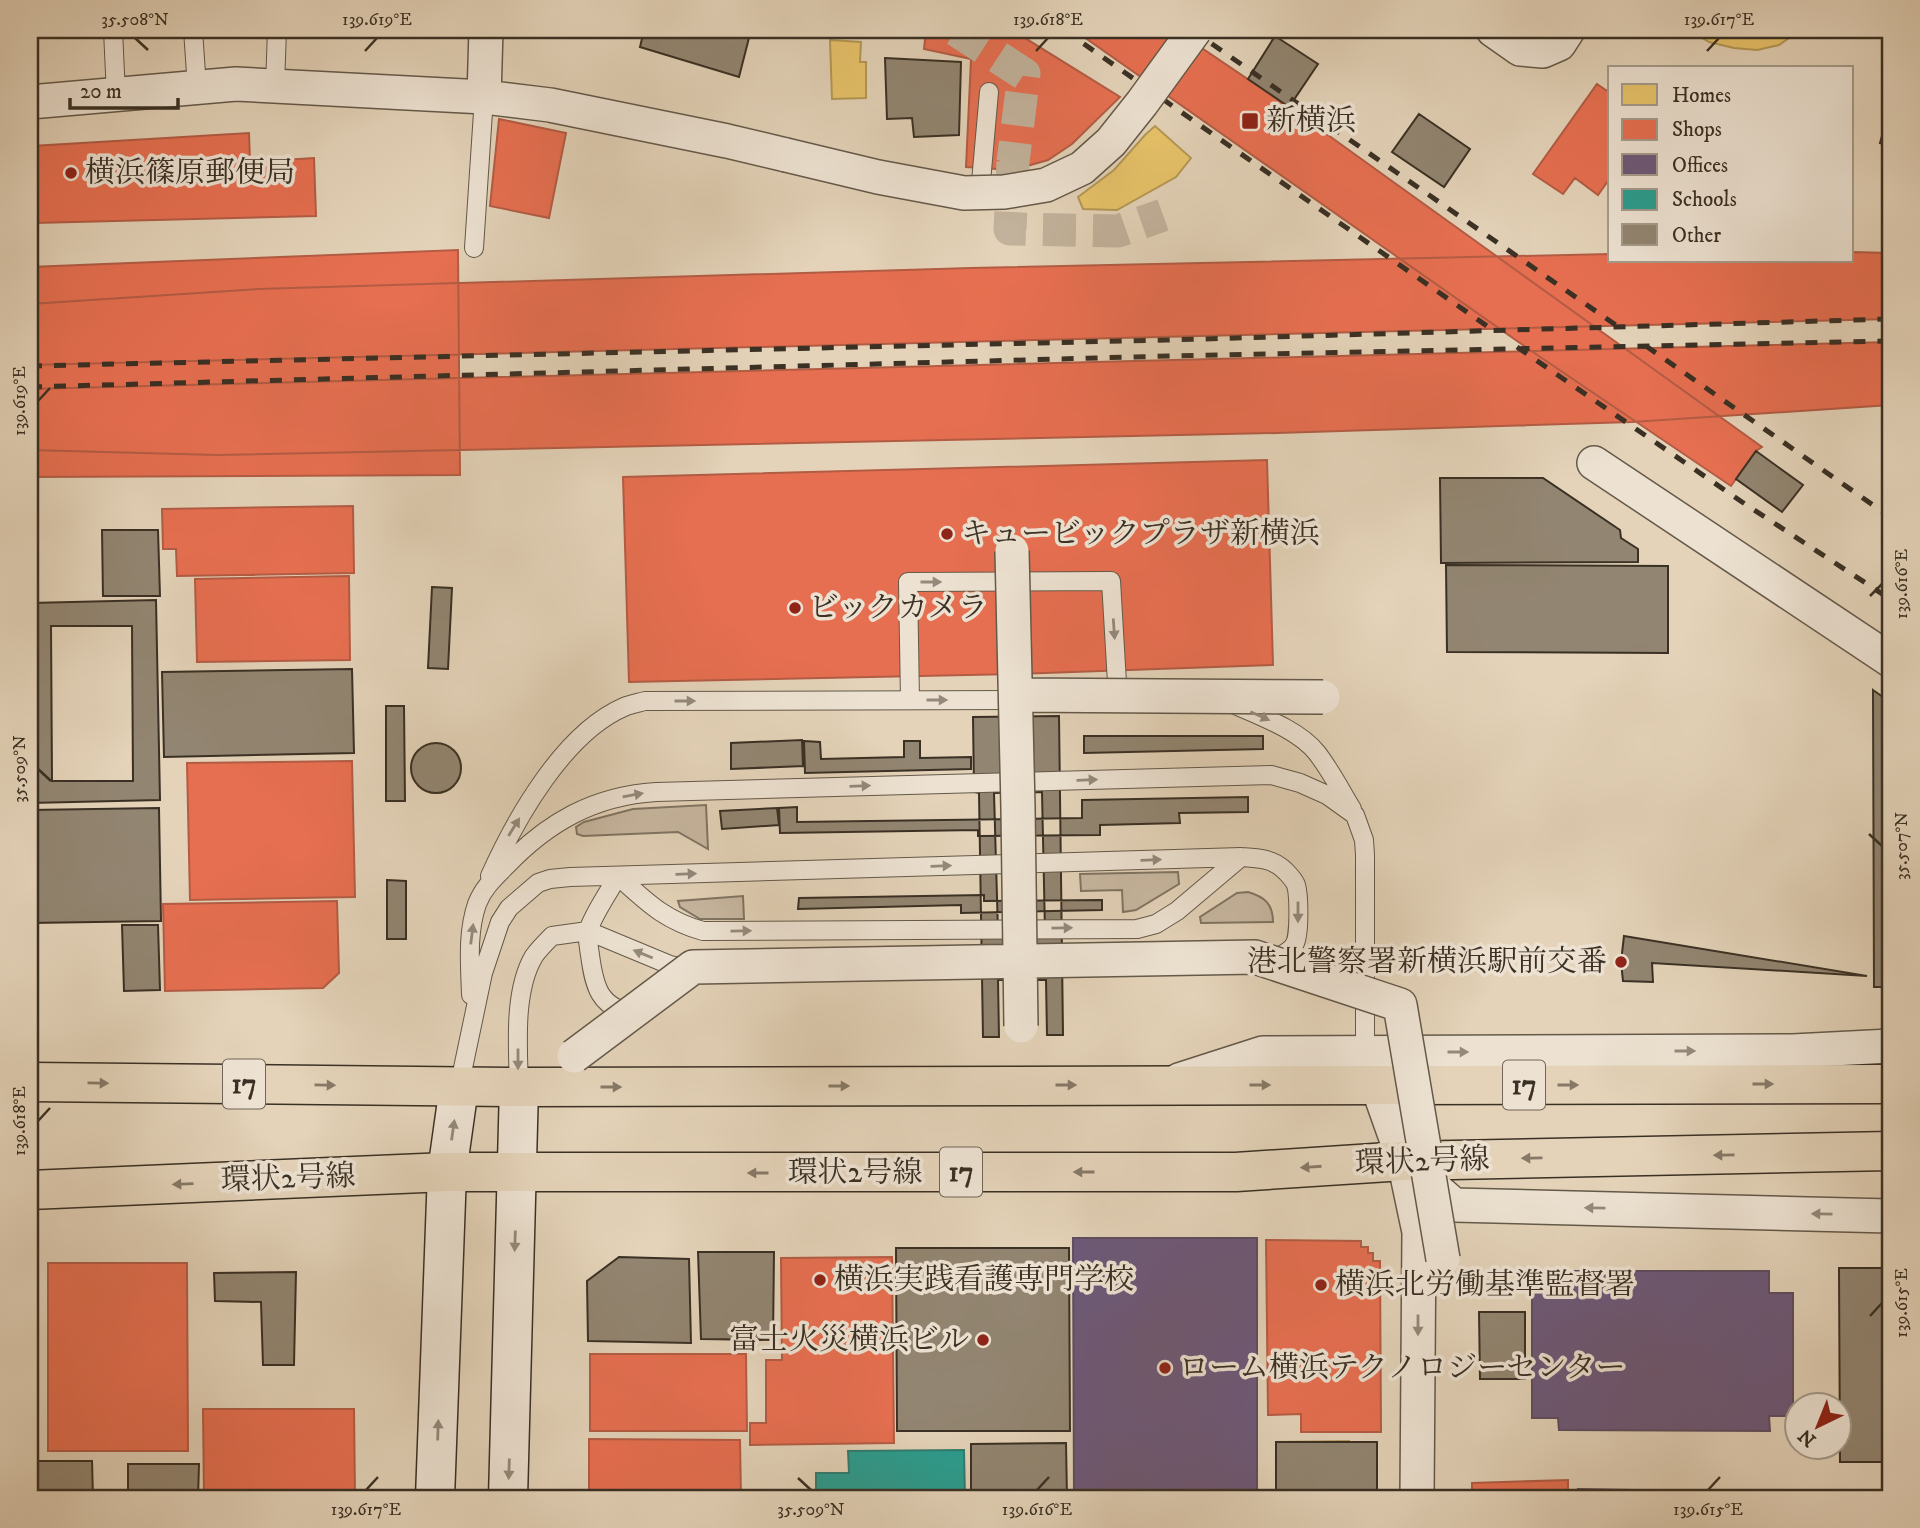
<svg xmlns="http://www.w3.org/2000/svg" width="1920" height="1528" font-family="'IM FELL DW Pica','Noto Serif JP',serif">
	<style>
		.green { fill: #c7b7a0; stroke: #807462; stroke-width: 2 }
		.homes { fill: #e9c46a; stroke: #b49855; stroke-width: 2 }
		.shops { fill: #e76f51; stroke: #b35c44; stroke-width: 2 }
		.offices { fill: #6d597a; stroke: #5e4d60; stroke-width: 2 }
		.schools { fill: #2a9d8f; stroke: #2f7c6f; stroke-width: 2 }
		.building { fill: #928571; stroke: #3a3024; stroke-width: 2; fill-rule: evenodd }
		.lines { fill: none; stroke-linecap: round; stroke-linejoin: round }
		.street-tunnel { stroke: #c2b29b; stroke-width: 33; stroke-dasharray: 33 17; stroke-linecap: butt }
		.lane-casing { stroke: #645949; stroke-width: 20 }
		.street-casing { stroke: #645949; stroke-width: 36 }
		.secondary-casing { stroke: #3a3024; stroke-width: 41 }
		.primary-casing { stroke: #3a3024; stroke-width: 41 }
		.lane { stroke: #ede2d2; stroke-width: 18 }
		.street { stroke: #ede2d2; stroke-width: 33 }
		.secondary { stroke: #ede2d2; stroke-width: 38 }
		.primary { stroke: #e4d3b9; stroke-width: 38 }
		.rail { stroke: #3a3024; stroke-width: 5; stroke-dasharray: 12 12; stroke-linecap: butt }
		.street-bridge-casing { stroke: #645949; stroke-width: 36; stroke-linecap: butt }
		.street-bridge { stroke: #ede2d2; stroke-width: 33 }
		.oneway { fill: #94897b }
		.oneway2 { fill: #867967 }
		.ticks { fill: none; stroke: #3a3024; stroke-width: 2.5 }
		.poi-dot { fill: #8f2418; stroke: #ede2d2; stroke-width: 2.5 }
		.labels { text-anchor: middle; dominant-baseline: central; stroke-width: 7; stroke-linejoin: round; paint-order: stroke }
		.shield { fill: #ede2d2; stroke: #706558; stroke-width: 2 }
		.shield-label { font-size: 28px; font-weight: bold; fill: #3a3024 }
		.poi-label { font-size: 30px; fill: #3a3024; stroke: #ede2d2; text-anchor: start }
		.street-label { font-size: 30px; fill: #3a3024; stroke: #ede2d2 }
		.neatline { fill: none; stroke: #3a3024; stroke-width: 2.5 }
		.ticks-label { font-size: 18px; text-anchor: middle; fill: #3a3024 }
	</style>
	<rect width="100%" height="100%" fill="#e4d3b9"/>
	<filter id="stains"><feTurbulence type="fractalNoise" baseFrequency=".00286" numOctaves="4"/><feColorMatrix values="0 0 0 0 .2 0 0 0 0 .09 0 0 0 0 .02 0 0 0 .5 -.17"/></filter>
	<radialGradient id="worn" r=".72"><stop offset=".6" stop-color="#630" stop-opacity="0"/><stop offset="1" stop-color="#630" stop-opacity=".3"/></radialGradient>
	<!-- green -->
	<path class="green" d="M 706,805 L 708,849 L 678,832 L 583,836 L 577,834 L 576,827 L 584,822 L 633,809 Z
		M 1178,872 L 1179,884 L 1136,910 L 1123,912 L 1122,890 L 1081,891 L 1080,874 Z
		M 1248,892 C 1265,897 1273,904 1273,922 L 1201,923 L 1200,917 L 1237,893 Z
		M 743,896 L 744,919 L 700,919 L 680,907 L 678,901 Z"/>
	<!-- homes -->
	<path class="homes" d="M 1689,30 L 1795,30 L 1796,33 L 1779,45 L 1757,50 L 1734,48 L 1709,42 Z
		M 830,40 L 861,42 L 860,62 L 866,62 L 866,98 L 832,99 Z
		M 1155,126 L 1191,158 L 1176,177 L 1117,210 L 1083,209 L 1078,197 L 1114,170 L 1145,135 Z
		M 1349,1441 L 1350,1498 L 1276,1498 L 1276,1442 Z"/>
	<!-- shops -->
	<path class="shops" d="M 926,30 L 1012,30 L 1120,97 L 1072,144 L 1048,160 L 1013,170 L 966,167 L 971,59 L 924,49 Z
		M 1074,30 L 1175,30 L 1289,107 L 1762,447 L 1756,451 L 1731,486 L 1530,350 Z
		M 1597,84 L 1610,93 L 1610,178 L 1598,195 L 1575,178 L 1563,194 L 1533,174 Z
		M 499,119 L 566,133 L 549,218 L 490,206 Z
		M 249,133 L 250,162 L 314,158 L 316,216 L 35,223 L 32,146 Z
		M 458,250 L 460,475 L 30,477 L 30,267 Z
		M 1852,252 L 1890,253 L 1890,319 L 30,365 L 30,304 L 258,289 L 971,268 L 1610,254 L 1610,261 L 1852,261 Z
		M 1890,342 L 1890,405 L 1632,422 L 1277,433 L 217,455 L 30,450 L 30,389 Z
		M 1267,460 L 1273,665 L 1016,674 L 629,682 L 623,477 Z
		M 353,506 L 354,573 L 177,576 L 176,549 L 163,549 L 162,509 Z
		M 349,576 L 350,660 L 197,662 L 195,579 Z
		M 352,761 L 355,897 L 190,900 L 187,763 Z
		M 337,901 L 339,973 L 323,988 L 165,991 L 163,904 Z
		M 1266,1240 L 1361,1241 L 1361,1247 L 1368,1247 L 1368,1253 L 1373,1253 L 1373,1261 L 1380,1261 L 1381,1432 L 1301,1432 L 1301,1414 L 1268,1415 Z
		M 892,1257 L 894,1443 L 750,1445 L 750,1423 L 766,1423 L 766,1360 L 782,1360 L 781,1258 Z
		M 48,1263 L 187,1263 L 188,1451 L 48,1451 Z
		M 590,1354 L 746,1354 L 747,1431 L 590,1431 Z
		M 203,1409 L 354,1409 L 355,1498 L 204,1498 Z
		M 589,1439 L 740,1440 L 741,1498 L 589,1498 Z
		M 1568,1480 L 1568,1498 L 1472,1498 L 1472,1483 Z"/>
	<!-- offices -->
	<path class="offices" d="M 1073,1238 L 1257,1238 L 1257,1498 L 1074,1498 Z
		M 1558,1271 L 1769,1271 L 1769,1293 L 1793,1293 L 1793,1416 L 1769,1416 L 1770,1431 L 1559,1430 L 1558,1418 L 1532,1418 L 1532,1280 L 1558,1279 Z
		M 1578,1489 L 1691,1491 L 1691,1498 L 1578,1498 Z
		M 1697,1491 L 1811,1491 L 1811,1498 L 1697,1498 Z"/>
	<!-- schools -->
	<path class="schools" d="M 964,1450 L 965,1498 L 816,1498 L 816,1473 L 849,1473 L 848,1451 Z"/>
	<!-- building -->
	<path class="building" d="M 644,30 L 751,30 L 739,77 L 640,47 Z
		M 1275,36 L 1318,64 L 1289,107 L 1248,79 Z
		M 885,58 L 961,62 L 959,135 L 914,137 L 912,118 L 887,119 Z
		M 1890,107 L 1890,146 L 1880,143 Z
		M 1419,114 L 1470,149 L 1444,187 L 1392,152 Z
		M 1756,451 L 1803,485 L 1782,512 L 1736,479 Z
		M 1440,478 L 1543,478 L 1620,530 L 1621,538 L 1638,549 L 1638,562 L 1441,563 Z
		M 102,530 L 158,530 L 160,596 L 103,596 Z
		M 1446,565 L 1668,566 L 1668,653 L 1447,652 Z
		M 432,587 L 452,588 L 448,669 L 428,668 Z
		M 156,600 L 160,800 L 30,803 L 30,603 Z
		M 51,626 L 132,626 L 133,781 L 52,781 Z
		M 352,669 L 354,753 L 164,757 L 162,672 Z
		M 1873,690 L 1890,702 L 1890,987 L 1874,987 Z
		M 386,706 L 404,706 L 405,801 L 386,801 Z
		M 1059,716 L 1063,1035 L 1047,1035 L 1046,980 L 998,980 L 999,1037 L 983,1037 L 979,793 L 974,792 L 973,717 ZM 1042,792 L 1045,931 L 998,932 L 994,793 Z
		M 1084,736 L 1263,736 L 1263,749 L 1084,753 Z
		M 802,740 L 803,766 L 731,769 L 731,743 Z
		M 804,741 L 820,742 L 821,759 L 904,757 L 904,741 L 920,741 L 920,758 L 971,757 L 971,769 L 805,773 Z
		M411 768a25 25 0 1 1 50 0a25 25 0 1 1-50 0Z
		M 1248,797 L 1248,812 L 1179,813 L 1180,823 L 1100,825 L 1100,835 L 978,836 L 978,830 L 780,833 L 779,808 L 797,807 L 797,822 L 1082,818 L 1082,800 Z
		M 159,808 L 161,921 L 30,923 L 30,810 Z
		M 777,808 L 779,825 L 722,829 L 720,811 Z
		M 387,880 L 406,881 L 406,939 L 387,939 Z
		M 984,895 L 984,901 L 1102,900 L 1102,910 L 961,913 L 961,905 L 798,909 L 799,898 Z
		M 122,925 L 158,925 L 160,990 L 124,991 Z
		M 1624,936 L 1867,976 L 1652,963 L 1653,982 L 1623,981 L 1621,962 Z
		M 896,1248 L 1069,1248 L 1070,1431 L 897,1431 Z
		M 698,1252 L 774,1252 L 773,1340 L 701,1339 Z
		M 619,1257 L 689,1259 L 691,1343 L 588,1341 L 587,1281 Z
		M 1839,1268 L 1890,1268 L 1890,1462 L 1840,1462 Z
		M 296,1272 L 294,1365 L 263,1365 L 261,1302 L 215,1301 L 214,1273 Z
		M 1479,1312 L 1525,1312 L 1525,1379 L 1480,1379 Z
		M 1276,1442 L 1377,1442 L 1377,1498 L 1276,1498 Z
		M 1066,1443 L 1067,1498 L 971,1498 L 971,1444 Z
		M 30,1461 L 92,1461 L 93,1498 L 30,1498 Z
		M 128,1464 L 199,1464 L 198,1498 L 128,1498 Z"/>
	<g class="lines">
		<!-- street-tunnel -->
		<path class="street-tunnel" d="M 956,30 L 1024,74 L 1013,162 L 992,159
			M 1013,162 L 1010,229 L 1118,231 L 1163,215"/>
		<defs>
			<path id="lane" d="M 113,30 L 116,95
				M 193,30 L 197,88
				M 275,86 L 277,30
				M 980,193 L 989,92
				M 474,248 L 484,97
				M 910,700 L 908,582 L 1111,581 L 1118,700
				M 1233,704 C 1260,716 1299,730 1317,753 C 1331,771 1341,791 1352,809
				M 490,876 C 516,818 564,733 624,707 C 631,704 638,703 645,701 L 1023,700
				M 618,876 C 647,902 664,920 703,931 L 1137,929 L 1156,924 L 1177,911 L 1241,857
				M 618,876 C 608,893 596,910 589,928 C 586,936 589,947 590,955 C 594,985 599,1009 634,1013
				M 471,995 C 470,964 467,933 477,904 C 483,888 494,878 506,866 C 548,822 594,796 656,792 L 1271,775 L 1300,783 L 1327,795 L 1355,815 L 1364,840 L 1365,855 L 1365,1053 L 1367,1059
				M 459,1087 L 483,973 L 500,922 L 509,908 L 538,883 L 550,879 L 570,877 L 1241,857 C 1256,858 1270,858 1282,868 C 1287,872 1294,880 1296,885 C 1299,895 1300,937 1294,945 C 1290,952 1274,960 1266,960
				M 519,1087 C 518,1048 513,991 534,956 C 539,949 546,942 552,936 L 588,931 L 670,965 L 693,969"/>
			<path id="street" d="M 1493,30 L 1520,49 L 1543,51 L 1559,44 L 1568,30
				M 484,97 L 486,30
				M 30,102 L 236,84 L 484,97 L 550,105 L 727,141 L 786,155
				M 1594,463 L 1890,660
				M 1179,1080 L 1263,1053 L 1793,1051 L 1890,1046
				M 1377,1085 L 1404,1161 L 1419,1232 L 1417,1498
				M 1415,1171 L 1454,1205 L 1890,1216"/>
			<path id="secondary" d="M 435,1498 L 447,1172 L 459,1087
				M 508,1498 L 519,1087"/>
			<path id="primary" d="M 30,1082 L 519,1087 L 1890,1084
				M 30,1190 L 447,1172 L 1236,1172 L 1404,1161 L 1890,1151"/>
		</defs>
		<!-- lane casing -->
		<use href="#lane" class="lane-casing"/>
		<!-- street casing -->
		<use href="#street" class="street-casing"/>
		<!-- secondary casing -->
		<use href="#secondary" class="secondary-casing"/>
		<!-- primary casing -->
		<use href="#primary" class="primary-casing"/>
		<!-- lane -->
		<use href="#lane" class="lane"/>
		<!-- street -->
		<use href="#street" class="street"/>
		<!-- secondary -->
		<use href="#secondary" class="secondary"/>
		<!-- primary -->
		<use href="#primary" class="primary"/>
		<!-- rail -->
		<path class="rail" d="M 1064,30 L 1494,331
			M 1192,30 L 1620,328
			M 1646,346 L 1890,517
			M 1517,347 L 1742,502 L 1890,599
			M 30,366 L 1167,340 L 1890,319
			M 30,387 L 1169,356 L 1890,341"/>
		<defs>
			<path id="street-bridge" d="M 786,155 L 878,177 L 964,193 L 1004,192 L 1046,185 L 1082,168 L 1111,142 L 1142,103 L 1195,30
				M 1012,551 L 1018,808 L 1021,1026
				M 1016,695 L 1323,697
				M 574,1056 L 693,967 L 1255,957 L 1400,1005 L 1443,1259"/>
		</defs>
		<!-- street-bridge casing -->
		<use href="#street-bridge" class="street-bridge-casing"/>
		<!-- street-bridge -->
		<use href="#street-bridge" class="street-bridge"/>
	</g>
	<!-- one-way arrows -->
	<defs><path id="oneway-solid" d="M-6-.8H1V-3.2L6.5 0L1 3.2V.8H-6Z" transform="scale(1.75)"/></defs>
	<g class="oneway">
		<use href="#oneway-solid" transform="translate(931 582)"/>
		<use href="#oneway-solid" transform="translate(1114 629) rotate(86)"/>
		<use href="#oneway-solid" transform="translate(937 700)"/>
		<use href="#oneway-solid" transform="translate(685 701)"/>
		<use href="#oneway-solid" transform="translate(1260 716) rotate(24)"/>
		<use href="#oneway-solid" transform="translate(1087 780) rotate(-2)"/>
		<use href="#oneway-solid" transform="translate(860 786) rotate(-2)"/>
		<use href="#oneway-solid" transform="translate(633 795) rotate(-10)"/>
		<use href="#oneway-solid" transform="translate(514 827) rotate(-58)"/>
		<use href="#oneway-solid" transform="translate(1151 860) rotate(-2)"/>
		<use href="#oneway-solid" transform="translate(941 866) rotate(-2)"/>
		<use href="#oneway-solid" transform="translate(686 874) rotate(-2)"/>
		<use href="#oneway-solid" transform="translate(1298 912) rotate(90)"/>
		<use href="#oneway-solid" transform="translate(1062 928) rotate(-1)"/>
		<use href="#oneway-solid" transform="translate(741 931) rotate(-1)"/>
		<use href="#oneway-solid" transform="translate(472 934) rotate(-83)"/>
		<use href="#oneway-solid" transform="translate(643 954) rotate(-158)"/>
		<use href="#oneway-solid" transform="translate(1685 1051)"/>
		<use href="#oneway-solid" transform="translate(1458 1052)"/>
		<use href="#oneway-solid" transform="translate(518 1059) rotate(90)"/>
		<use href="#oneway-solid" transform="translate(453 1130) rotate(-82)"/>
		<use href="#oneway-solid" transform="translate(1595 1208) rotate(-179)"/>
		<use href="#oneway-solid" transform="translate(1822 1214) rotate(-179)"/>
		<use href="#oneway-solid" transform="translate(515 1241) rotate(92)"/>
		<use href="#oneway-solid" transform="translate(1418 1325) rotate(90)"/>
		<use href="#oneway-solid" transform="translate(438 1430) rotate(-88)"/>
		<use href="#oneway-solid" transform="translate(509 1469) rotate(92)"/>
	</g>
	<g class="oneway2">
		<use href="#oneway-solid" transform="translate(98 1083) rotate(1)"/>
		<use href="#oneway-solid" transform="translate(1763 1084)"/>
		<use href="#oneway-solid" transform="translate(325 1085) rotate(1)"/>
		<use href="#oneway-solid" transform="translate(1066 1085)"/>
		<use href="#oneway-solid" transform="translate(1260 1085)"/>
		<use href="#oneway-solid" transform="translate(1568 1085)"/>
		<use href="#oneway-solid" transform="translate(839 1086)"/>
		<use href="#oneway-solid" transform="translate(611 1087)"/>
		<use href="#oneway-solid" transform="translate(1724 1155) rotate(179)"/>
		<use href="#oneway-solid" transform="translate(1532 1158) rotate(179)"/>
		<use href="#oneway-solid" transform="translate(1311 1167) rotate(176)"/>
		<use href="#oneway-solid" transform="translate(1084 1172) rotate(180)"/>
		<use href="#oneway-solid" transform="translate(758 1173) rotate(180)"/>
		<use href="#oneway-solid" transform="translate(183 1184) rotate(178)"/>
	</g>
	<!-- ticks -->
	<path class="ticks" d="M 135,38 L 148,50M 365,51 L 377,38M 1036,51 L 1048,38M 1707,51 L 1719,38M 38,401 L 50,388M 1870,596 L 1882,584M 38,769 L 51,781M 1869,834 L 1882,846M 38,1121 L 50,1108M 1870,1316 L 1882,1303M 798,1478 L 811,1490M 366,1490 L 378,1477M 1037,1490 L 1049,1477M 1708,1490 L 1720,1477"/>
	<!-- markers -->
	<g class="poi-dot">
		<rect x="1241" y="112" width="18" height="18" rx="3.5"/>
		<circle cx="71" cy="173" r="7"/>
		<circle cx="947" cy="534" r="7"/>
		<circle cx="795" cy="608" r="7"/>
		<circle cx="1621" cy="962" r="7"/>
		<circle cx="820" cy="1280" r="7"/>
		<circle cx="1321" cy="1285" r="7"/>
		<circle cx="983" cy="1340" r="7"/>
		<circle cx="1165" cy="1368" r="7"/>
	</g>
	<g class="labels">
		<!-- shield labels -->
		<g class="shield">
			<rect x="223" y="1059.5" width="42" height="49" rx="5"/>
			<rect x="1503" y="1060.5" width="42" height="49" rx="5"/>
			<rect x="940" y="1147.5" width="42" height="49" rx="5"/>
		</g>
		<g class="shield-label">
			<text x="244" y="1084">17</text>
			<text x="1524" y="1085">17</text>
			<text x="961" y="1172">17</text>
		</g>
		<!-- poi labels -->
		<g class="poi-label">
			<text x="1266" y="121">新横浜</text>
			<text x="85" y="173">横浜篠原郵便局</text>
			<text x="961" y="534">キュービックプラザ新横浜</text>
			<text x="809" y="608">ビックカメラ</text>
			<text x="1607" y="962" text-anchor="end">港北警察署新横浜駅前交番</text>
			<text x="834" y="1280">横浜実践看護専門学校</text>
			<text x="1335" y="1285">横浜北労働基準監督署</text>
			<text x="969" y="1340" text-anchor="end">富士火災横浜ビル</text>
			<text x="1179" y="1368">ローム横浜テクノロジーセンター</text>
		</g>
		<!-- street labels -->
		<g class="street-label">
			<text transform="translate(1422 1162) rotate(-2)">環状2号線</text>
			<text x="855" y="1173">環状2号線</text>
			<text transform="translate(288 1179) rotate(-2)">環状2号線</text>
		</g>
	</g>
	<!-- margin -->
	<rect width="1920" height="1528" fill="none" stroke="#e4d3b9" stroke-width="77"/>
	<!-- legend -->
	<rect x="1608" y="66" width="245" height="196" fill="#ede2d2" stroke="#a59b8c" stroke-width="2"/>
	<rect x="1622" y="84" width="35" height="21" fill="#e9c46a" stroke="#a59b8c" stroke-width="2"/>
	<text x="1672" y="102" font-size="21" fill="#3a3024">Homes</text>
	<rect x="1622" y="119" width="35" height="21" fill="#e76f51" stroke="#a59b8c" stroke-width="2"/>
	<text x="1672" y="136" font-size="21" fill="#3a3024">Shops</text>
	<rect x="1622" y="154" width="35" height="21" fill="#6d597a" stroke="#a59b8c" stroke-width="2"/>
	<text x="1672" y="172" font-size="21" fill="#3a3024">Offices</text>
	<rect x="1622" y="189" width="35" height="21" fill="#2a9d8f" stroke="#a59b8c" stroke-width="2"/>
	<text x="1672" y="206" font-size="21" fill="#3a3024">Schools</text>
	<rect x="1622" y="224" width="35" height="21" fill="#928571" stroke="#a59b8c" stroke-width="2"/>
	<text x="1672" y="242" font-size="21" fill="#3a3024">Other</text>
	<!-- north arrow -->
	<g transform="translate(1818 1426) rotate(223)"><circle r="33" fill="#ede2d2" stroke="#a59b8c" stroke-width="2"/>
	<path d="M0-5L12 26L0 18L-12 26Z" fill="#8f2418"/>
	<text y="-10" font-size="19" font-weight="bold" text-anchor="middle" fill="#3a3024">N</text>
	</g>
	<!-- scale -->
	<path d="M70 98v10h108v-10" fill="none" stroke="#3a3024" stroke-width="3.5"/>
	<text x="80" y="98" font-size="21" fill="#3a3024" stroke="#ede2d2" stroke-width="5" paint-order="stroke">20 m</text>
	<rect x="38" y="38" width="1844" height="1452" class="neatline"/>
	<g class="ticks-label">
		<text x="135" y="25">35.508°N</text>
		<text x="377" y="25">139.619°E</text>
		<text x="1048" y="25">139.618°E</text>
		<text x="1719" y="25">139.617°E</text>
		<text transform="translate(19 401) rotate(-90)" y="6">139.619°E</text>
		<text transform="translate(1901 584) rotate(-90)" y="6">139.616°E</text>
		<text transform="translate(19 769) rotate(-90)" y="6">35.509°N</text>
		<text transform="translate(1901 846) rotate(-90)" y="6">35.507°N</text>
		<text transform="translate(19 1121) rotate(-90)" y="6">139.618°E</text>
		<text transform="translate(1901 1303) rotate(-90)" y="6">139.615°E</text>
		<text x="366" y="1515">139.617°E</text>
		<text x="811" y="1515">35.509°N</text>
		<text x="1037" y="1515">139.616°E</text>
		<text x="1708" y="1515">139.615°E</text>
	</g>
	<rect width="100%" height="100%" filter="url(#stains)"/>
	<rect width="100%" height="100%" fill="url(#worn)"/>
</svg>
